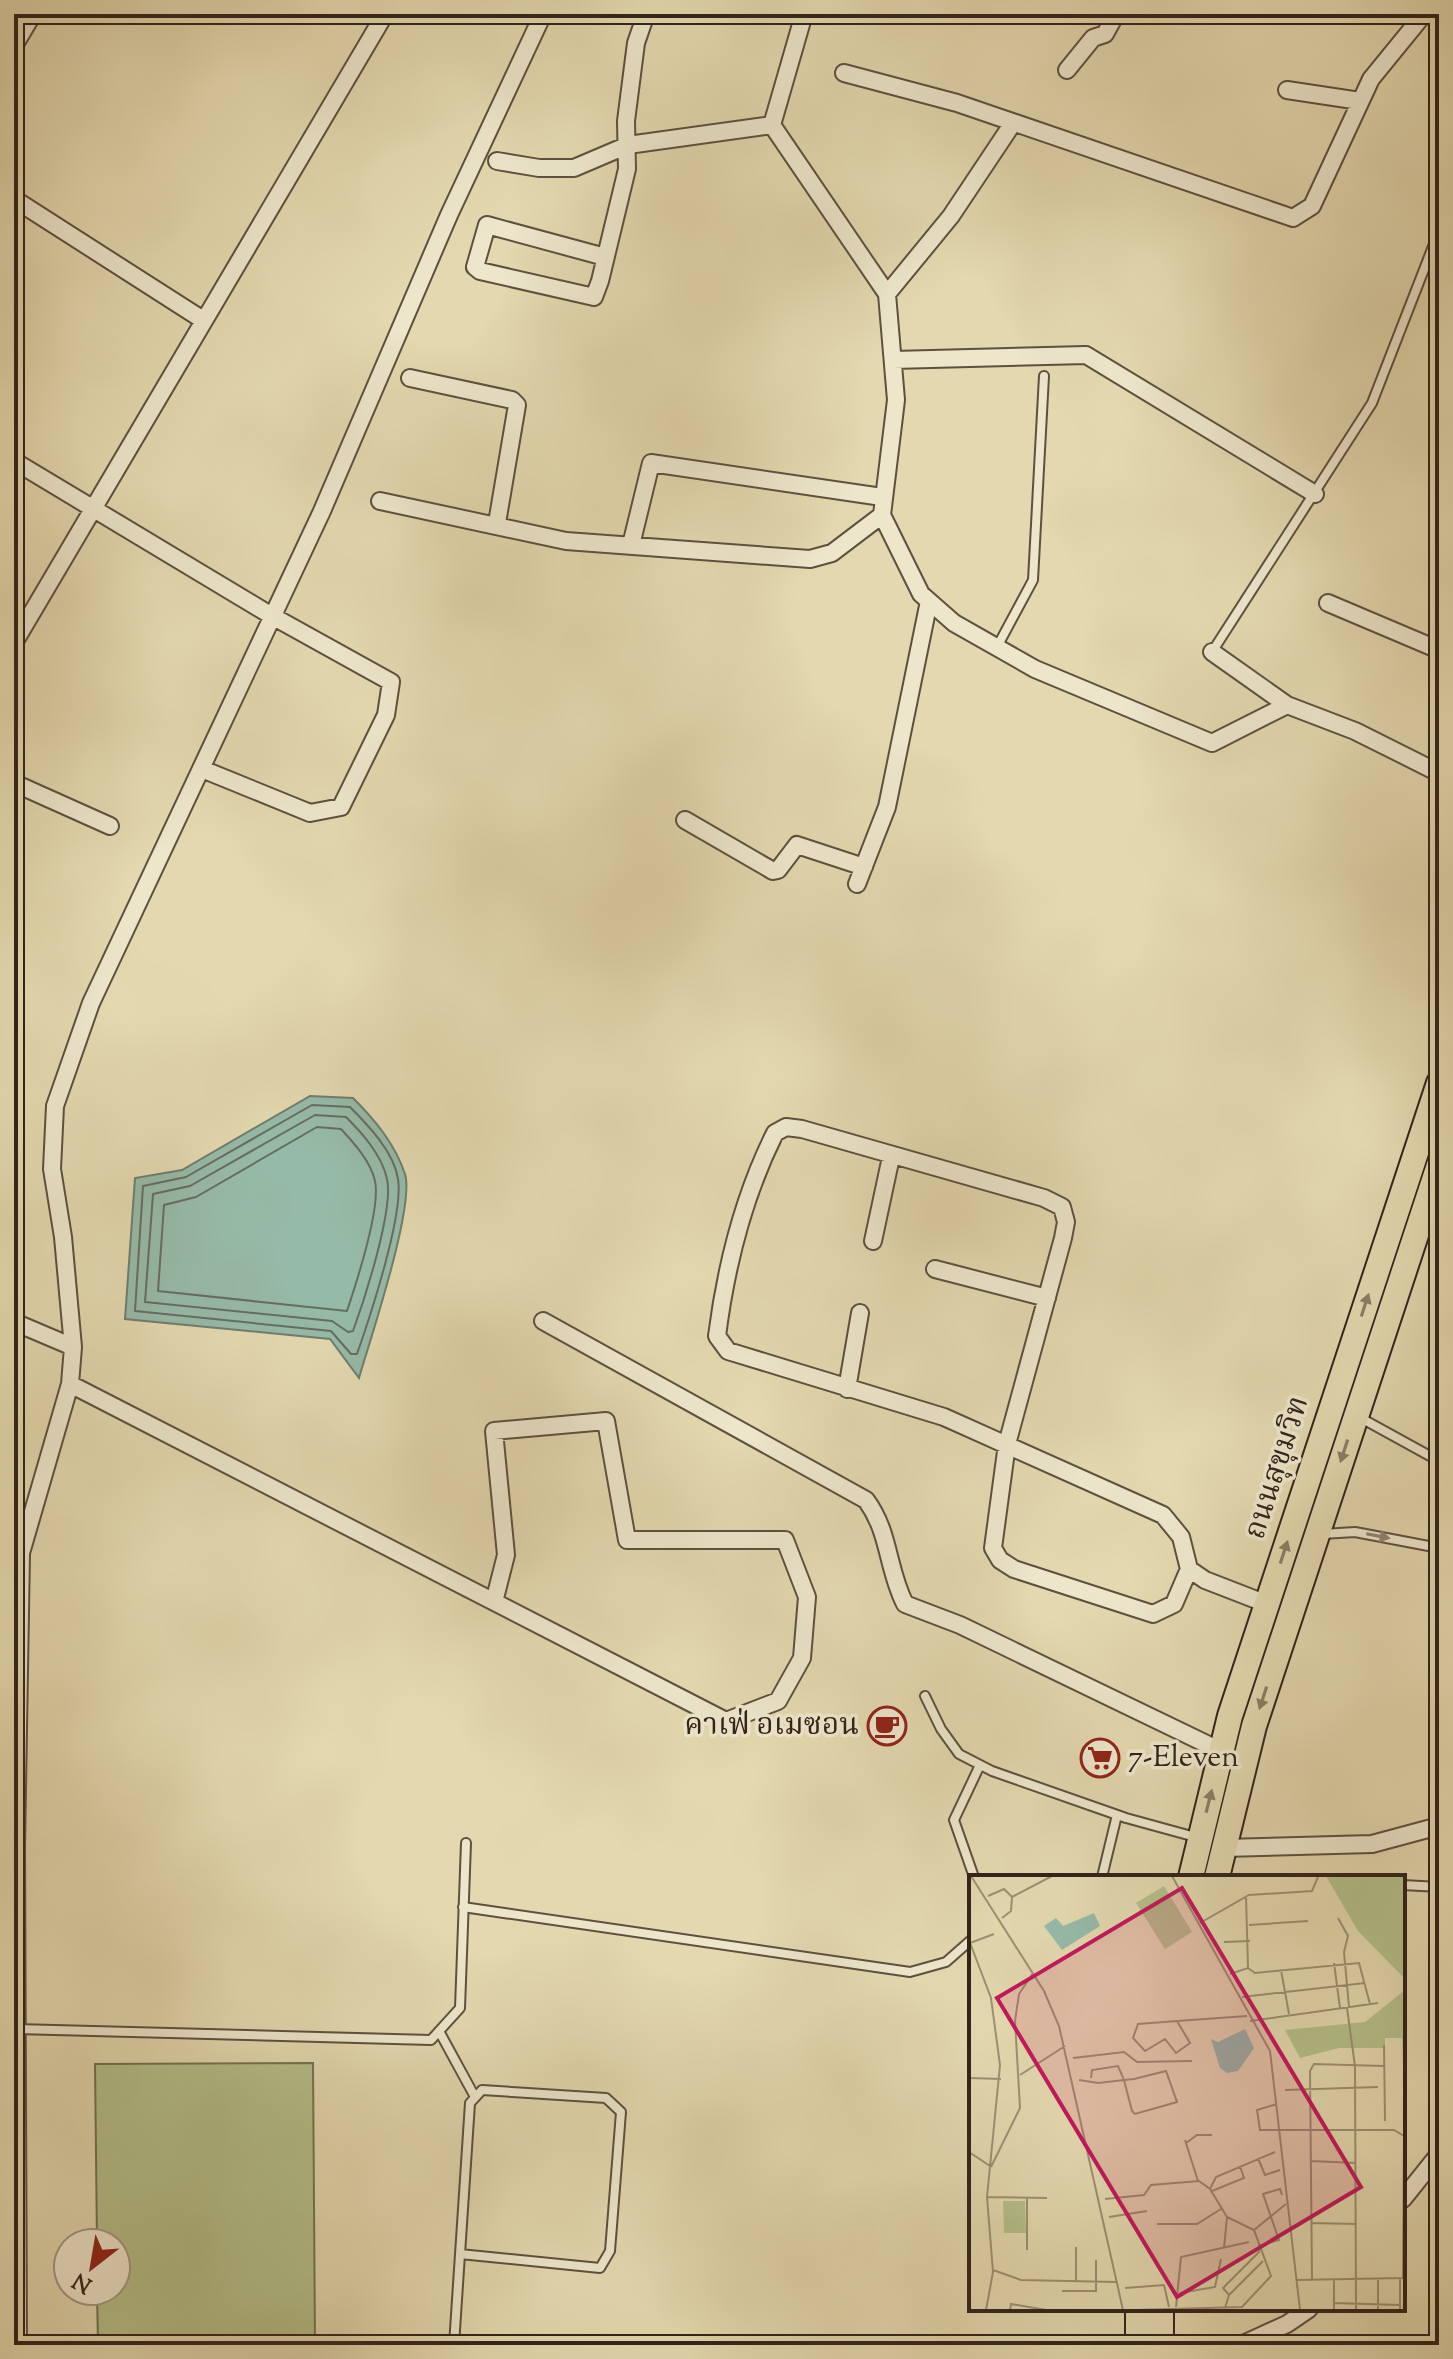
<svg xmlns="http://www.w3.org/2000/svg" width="1453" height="2359" font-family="'Sorts Mill Goudy','Noto Serif Thai',serif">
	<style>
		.green { fill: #b4bf8a; stroke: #727152; stroke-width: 2 }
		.water { fill: #96baa8; stroke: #6e7e6f; stroke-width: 2 }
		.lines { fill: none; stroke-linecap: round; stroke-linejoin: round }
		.shore { stroke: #646e61; stroke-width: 2 }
		.lane-casing { stroke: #5e503f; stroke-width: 12 }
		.street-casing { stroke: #5e503f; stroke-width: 20 }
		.primary-casing { stroke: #31231a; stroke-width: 28 }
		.lane { stroke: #ede6cb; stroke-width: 8 }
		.street { stroke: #ede6cb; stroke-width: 16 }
		.primary { stroke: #e3d8af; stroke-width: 24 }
		.oneway { fill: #8a7e64 }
		.oneway2 { fill: #8f8472 }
		.labels { text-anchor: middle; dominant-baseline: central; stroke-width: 7; stroke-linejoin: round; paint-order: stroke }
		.street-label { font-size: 30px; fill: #31231a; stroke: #ede6cb }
		.poi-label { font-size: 30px; fill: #31231a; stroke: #ede6cb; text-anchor: end }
		.inset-road { fill: none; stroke: #9c9073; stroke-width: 2 }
		.view { fill: #c2185b; fill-opacity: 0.15; stroke: #c2185b; stroke-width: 4 }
		.inset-edge { fill: none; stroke: #31231a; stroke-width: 4 }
	</style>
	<rect width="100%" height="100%" fill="#e3d8af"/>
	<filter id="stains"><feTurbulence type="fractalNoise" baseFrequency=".0025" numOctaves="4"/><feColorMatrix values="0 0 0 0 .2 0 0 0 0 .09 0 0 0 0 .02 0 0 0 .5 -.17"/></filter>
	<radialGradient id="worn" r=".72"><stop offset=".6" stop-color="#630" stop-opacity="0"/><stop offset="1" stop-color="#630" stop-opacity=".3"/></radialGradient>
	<!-- green -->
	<path class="green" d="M 313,2063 L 315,2345 L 98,2345 L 97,2291 L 116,2291 L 116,2243 L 97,2243 L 95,2064 Z"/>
	<!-- water -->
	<path class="water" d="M 310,1096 L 353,1098 C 375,1120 395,1144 405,1174 C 415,1206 370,1340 359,1378 L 330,1339 L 125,1319 L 135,1178 L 182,1170 Z"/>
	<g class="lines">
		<!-- shore -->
		<path class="shore" d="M 312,1105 L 350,1107 C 368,1125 394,1152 398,1179 C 404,1214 370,1317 357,1354 L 351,1354 L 331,1331 L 135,1311 L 143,1186 L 186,1177 Z
			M 315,1115 L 346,1117 C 362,1133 382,1155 387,1179 C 394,1209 364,1301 353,1331 L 348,1332 L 332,1321 L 145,1302 L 153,1194 L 190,1186 Z
			M 317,1127 L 341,1129 C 354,1143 371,1162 375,1181 C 381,1208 356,1284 347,1311 L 158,1291 L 164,1205 L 196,1197 Z"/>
		<defs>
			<path id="lane" d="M 997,647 L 1033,580 L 1044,376
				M 1212,652 L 1372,403 L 1439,231
				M 1359,1417 L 1439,1461
				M 1322,1534 L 1355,1532 L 1439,1548
				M 925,1696 L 941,1729 L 959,1754 L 992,1771 L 1126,1818 L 1199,1838
				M 974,1877 L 954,1820 L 980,1765
				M 1102,1877 L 1117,1815
				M 1403,1885 L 1439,1887
				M 463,1907 L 910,1972 L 946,1962 L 971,1940
				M 16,2029 L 431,2040 L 460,2008 L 466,1843
				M 439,2031 L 475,2097
				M 454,2345 L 470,2103 L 482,2090 L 606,2098 L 621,2112 L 610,2251 L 600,2268 L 460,2254"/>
			<path id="street" d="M 804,14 L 772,125 L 887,294
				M 14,46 L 33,14
				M 1067,70 L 1093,38 L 1105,34 L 1116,14
				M 844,73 L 957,103 L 1293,218 L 1312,206 L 1371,79 L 1424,14
				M 1287,90 L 1360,101
				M 1013,123 L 951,216 L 887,294 L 896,400 L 882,515 L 921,594 L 954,623 L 1035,669 L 1212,743 L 1287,705 L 1355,731 L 1439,773
				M 497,161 L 539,168 L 574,168 L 628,145 L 772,125
				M 14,199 L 203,320
				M 605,257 L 487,225 L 475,267 L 480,271 L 594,297 L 600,281 L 627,169 L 626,121 L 636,43 L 646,14
				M 893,360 L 1086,355 L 1315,494
				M 410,378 L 512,400 L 517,405 L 497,523
				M 14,461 L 272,616 L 391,682 L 386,715 L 341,807 L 310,813 L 202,769
				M 380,501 L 566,541 L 810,559 L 832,553 L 882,515
				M 631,545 L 651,463 L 882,497
				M 1328,603 L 1439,650
				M 14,643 L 385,14
				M 1212,652 L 1287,705
				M 14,783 L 110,826
				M 685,820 L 773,871 L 778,870 L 797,845 L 864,867
				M 857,884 L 887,807 L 929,601
				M 873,1241 L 891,1157
				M 935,1269 L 1047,1298
				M 543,1321 L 866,1500 C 890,1532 887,1569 905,1604 L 960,1625 L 1221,1751
				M 14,1322 L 73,1347
				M 70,1384 L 726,1721 L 778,1701 L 802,1658 L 807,1597 L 785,1540 L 627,1540 L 606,1421 L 494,1431 L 506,1555 L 494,1602
				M 847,1389 L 860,1313
				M 1189,1569 L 1174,1604 L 1153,1614 L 1014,1569 L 1000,1560 L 993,1548 L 1007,1444 L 1063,1238 L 1066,1222 L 1062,1207 L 1044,1198 L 802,1129 L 786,1127 L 775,1133 C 743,1197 726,1266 717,1336 L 728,1351 L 944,1417 L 1163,1515 L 1181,1537 L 1189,1569 L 1205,1580 L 1267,1604
				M 1224,1848 L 1372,1844 L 1439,1826
				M 1403,2199 L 1439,2154
				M 18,2345 L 16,1848 L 21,1553 L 70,1384 L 73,1347 L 63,1237 L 52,1169 L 55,1106 L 91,1003 L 322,511 L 449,215 L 543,14
				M 1241,2345 L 1287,2324 L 1309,2309"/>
			<path id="primary" d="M 1191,1877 L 1230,1716 L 1439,1083
				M 1217,1877 L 1254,1726 L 1439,1165
				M 1138,2309 L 1138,2345
				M 1161,2345 L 1161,2309"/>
		</defs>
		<!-- lane casing -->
		<use href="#lane" class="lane-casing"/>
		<!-- street casing -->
		<use href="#street" class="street-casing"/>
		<!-- primary casing -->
		<use href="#primary" class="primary-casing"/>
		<!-- lane -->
		<use href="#lane" class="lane"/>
		<!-- street -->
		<use href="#street" class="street"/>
		<!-- primary -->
		<use href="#primary" class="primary"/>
	</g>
	<!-- one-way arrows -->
	<defs><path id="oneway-solid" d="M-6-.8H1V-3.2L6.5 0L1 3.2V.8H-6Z" transform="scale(2)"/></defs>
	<g class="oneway">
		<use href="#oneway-solid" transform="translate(1365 1305) rotate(-72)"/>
		<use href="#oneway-solid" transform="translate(1344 1451) rotate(108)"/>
		<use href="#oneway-solid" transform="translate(1284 1552) rotate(-72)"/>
		<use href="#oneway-solid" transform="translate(1263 1698) rotate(108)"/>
		<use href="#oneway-solid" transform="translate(1209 1801) rotate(-76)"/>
	</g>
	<use class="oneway2" href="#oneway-solid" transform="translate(1378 1536) rotate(11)"/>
	<!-- icons -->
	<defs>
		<symbol id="cafe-ring" viewBox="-11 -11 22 22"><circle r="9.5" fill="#ede6cb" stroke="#8f2418" stroke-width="1.5"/><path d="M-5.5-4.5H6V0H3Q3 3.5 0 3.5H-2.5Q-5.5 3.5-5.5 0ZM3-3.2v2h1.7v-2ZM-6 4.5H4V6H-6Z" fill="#8f2418"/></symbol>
		<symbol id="supermarket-ring" viewBox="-11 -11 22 22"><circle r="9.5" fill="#ede6cb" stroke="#8f2418" stroke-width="1.5"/><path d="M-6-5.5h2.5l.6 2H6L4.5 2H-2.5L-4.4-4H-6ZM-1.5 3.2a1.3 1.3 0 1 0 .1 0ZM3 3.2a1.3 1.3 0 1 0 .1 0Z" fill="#8f2418"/></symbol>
	</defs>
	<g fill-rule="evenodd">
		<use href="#cafe-ring" x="865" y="1704" width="44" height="44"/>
		<use href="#supermarket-ring" x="1078" y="1736" width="44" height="44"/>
	</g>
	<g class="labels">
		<!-- street labels -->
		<g class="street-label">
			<text transform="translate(1278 1468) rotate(-72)">ถนนสุขุมวิท</text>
		</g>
		<!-- poi labels -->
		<g class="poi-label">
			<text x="859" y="1726">คาเฟ่ อเมซอน</text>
			<text x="1128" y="1758" text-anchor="start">7-Eleven</text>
		</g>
	</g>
	<!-- overview -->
	<g transform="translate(969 1875)">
		<rect width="436" height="436" fill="#e3d8af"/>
		<path d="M 357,1 L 436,1 L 436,104 L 389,56 ZM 195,11 L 223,57 L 196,74 L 167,28 ZM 436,115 L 436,245 L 433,163 L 416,163 L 416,173 L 370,173 L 331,183 L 316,155 L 396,147 ZM 34,326 L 56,326 L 57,358 L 35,358 Z" fill="#b4bf8a"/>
		<path d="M 125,38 L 131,51 L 93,75 L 75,51 L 87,43 L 94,51 ZM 276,154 L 285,173 L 269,196 L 258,198 L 251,193 L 242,164 L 249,167 Z" fill="#96baa8"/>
		<path class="inset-road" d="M 2,1 L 75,116 L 90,151 L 154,435M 203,1 L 301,176 L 331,435M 19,21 L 35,14 L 43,22 L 42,36 L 33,43M 277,21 L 279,93M 43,22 L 83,1M 369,43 L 379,61 L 375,77 L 380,132M 231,48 L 280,20 L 343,16 L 349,2M 280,50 L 339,46M 0,65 L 22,123 L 31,190 L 18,322 L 24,397 L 17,435M 255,67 L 281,66M 1,68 L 25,59M 365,88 L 371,133M 312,95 L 320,139M 261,99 L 279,93 L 286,98 L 390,88 L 401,129M 273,122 L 396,108M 378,133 L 386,191 L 387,435M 208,146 L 221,168 L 207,178 L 196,164 L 176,176 L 164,163 L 169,149 L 208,146 L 278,141M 281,146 L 409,128M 415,170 L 416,246M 104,183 L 155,177 L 168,187 L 223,186M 51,200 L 96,171M 0,203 L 32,204M 110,205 L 129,208 L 155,205 L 165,204 L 197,196 L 208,227 L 166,239 L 163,236 L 155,205 L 149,191 L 123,195 L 122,203M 316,215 L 409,212M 308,229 L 288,235 L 291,255 L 425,255 L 435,261 L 434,403M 216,265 L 229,306M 217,268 L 228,260 L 243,260M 0,277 L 21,291M 289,283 L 296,300 L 311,295M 342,286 L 387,288M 22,292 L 51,233 L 46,146 L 50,119 L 64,98M 241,314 L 247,302 L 306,277M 243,316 L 275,303 L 271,291M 18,322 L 78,323M 58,323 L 58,375M 136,324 L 175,320 L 182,310 L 230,306 L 241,314 L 258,342 L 255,373M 140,342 L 178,336M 342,348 L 387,349M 188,349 L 228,349 L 252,334M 285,355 L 317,329M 289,371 L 310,365 L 294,319 L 311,314 L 313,320M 24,395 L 52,405 L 147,407M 328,405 L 434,403M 343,405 L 341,196 L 345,189 L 415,191M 409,405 L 409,435M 107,407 L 107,372M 156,413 L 195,410 L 200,432M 93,416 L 127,416 L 127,385M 211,418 L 246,412 L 252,384M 260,420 L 254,413 L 291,376M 365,428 L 431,430M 207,432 L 212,382 L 280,367M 256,433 L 260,420 L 294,386M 41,435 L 42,429 L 77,435M 165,435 L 273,432 L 302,401 L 285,355 L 258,342M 365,435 L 365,405M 431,435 L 431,404"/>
		<path class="view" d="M 213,13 L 392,312 L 208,422 L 28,123 Z"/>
		<rect width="436" height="436" class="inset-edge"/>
	</g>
	<!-- margin -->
	<rect width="1453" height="2359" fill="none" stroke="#e3d8af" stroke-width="48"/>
	<rect x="16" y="16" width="1421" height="2327" fill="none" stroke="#31231a" stroke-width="4"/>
	<rect x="24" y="24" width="1405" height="2311" fill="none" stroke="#31231a" stroke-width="2"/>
	<!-- north arrow -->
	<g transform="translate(92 2267) rotate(211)"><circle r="38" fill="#ede6cb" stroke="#a29884" stroke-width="2"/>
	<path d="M0-6L14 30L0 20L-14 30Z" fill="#8f2418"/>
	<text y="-12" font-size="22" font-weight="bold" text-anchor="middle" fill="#31231a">N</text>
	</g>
	<rect width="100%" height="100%" filter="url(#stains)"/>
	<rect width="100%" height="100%" fill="url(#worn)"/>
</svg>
